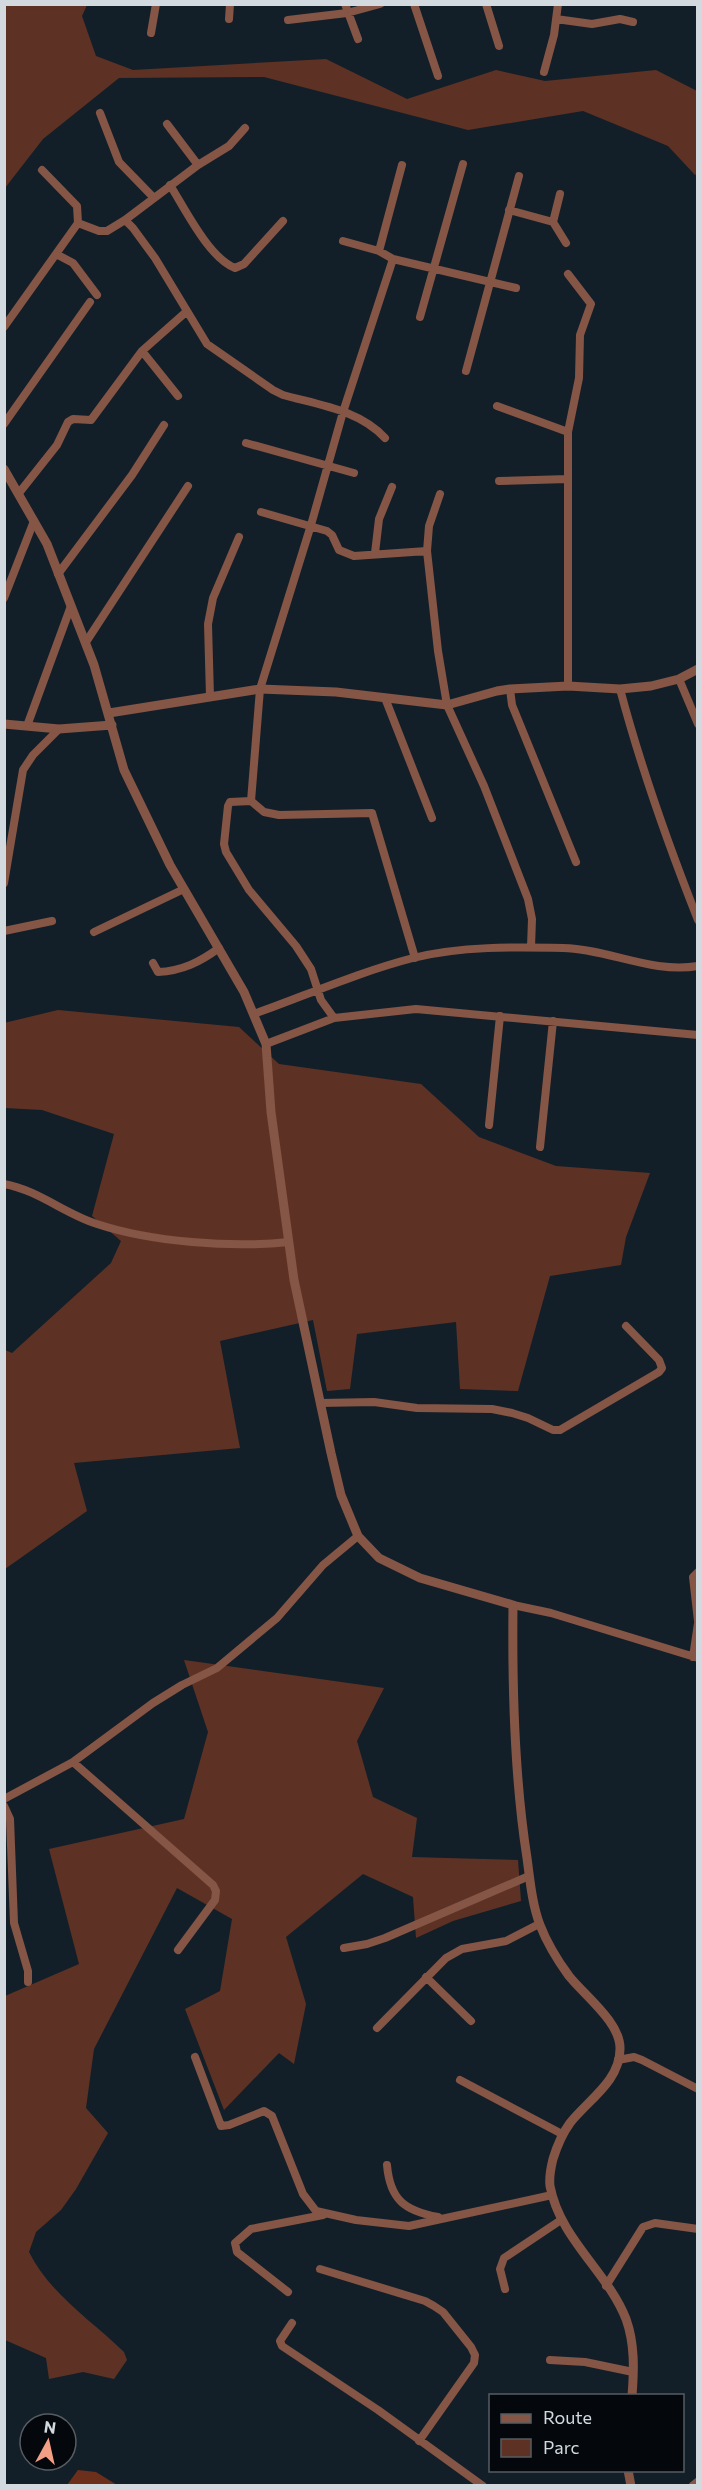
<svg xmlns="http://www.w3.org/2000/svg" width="702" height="2490" font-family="Commissioner,sans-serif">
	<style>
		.green { fill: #5d3225 }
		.forest { fill: #6c2f1c }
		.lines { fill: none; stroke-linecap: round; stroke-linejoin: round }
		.minor { stroke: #855546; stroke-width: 8 }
		.tertiary { stroke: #855546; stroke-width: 9 }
	</style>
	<rect width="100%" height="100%" fill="#131f28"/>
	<!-- green -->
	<path class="green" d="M 5,4 L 87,5 L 82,16 L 96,56 L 133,70 L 326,59 L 407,99 L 496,70 L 545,81 L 656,70 L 697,91 L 697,174 L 695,175 L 668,146 L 583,111 L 468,130 L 264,77 L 119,78 L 43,139 L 5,188 Z
		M 58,1010 L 239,1027 L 279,1064 L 421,1084 L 479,1137 L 556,1166 L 650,1173 L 626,1237 L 621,1265 L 550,1276 L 518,1391 L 460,1389 L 456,1322 L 357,1334 L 350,1389 L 327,1391 L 313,1320 L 220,1341 L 240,1448 L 74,1463 L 87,1511 L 5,1569 L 5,1350 L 12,1353 L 111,1263 L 121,1241 L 92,1216 L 114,1134 L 42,1110 L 5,1108 L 4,1023 Z
		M 184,1660 L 384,1688 L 357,1741 L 373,1797 L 417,1818 L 412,1857 L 518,1860 L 521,1901 L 453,1921 L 416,1938 L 413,1897 L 363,1874 L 286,1937 L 306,2004 L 294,2064 L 279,2053 L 224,2110 L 185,2009 L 220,1991 L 232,1919 L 177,1888 L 94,2049 L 86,2108 L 108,2133 L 76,2189 L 61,2210 L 36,2232 L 29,2252 C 50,2294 91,2320 124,2352 L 127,2360 L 114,2379 L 83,2372 L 49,2379 L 46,2358 L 5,2340 L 5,1996 L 79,1964 L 49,1849 L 184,1819 L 208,1732 Z"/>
	<!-- forest -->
	<path class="forest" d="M 78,2470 L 96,2472 L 117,2485 L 67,2485 Z"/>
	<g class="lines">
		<!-- minor -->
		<path class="minor" d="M 345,4 L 358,39
			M 414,4 L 438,76
			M 486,4 L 499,46
			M 229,19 L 230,4
			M 556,19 L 592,24 L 620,19 L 633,22
			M 288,20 L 347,13 L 380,4
			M 151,33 L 156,4
			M 544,72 L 554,35 L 558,4
			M 100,113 L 119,162 L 153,197
			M 167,124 L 198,165
			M 170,185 C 185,209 209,258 235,268 L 244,264 L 283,221
			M 509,210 L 553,222 L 566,243
			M 125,220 L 133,228 L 155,258 L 207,344 L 273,390 L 283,395 C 319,405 359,410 385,438
			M 553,222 L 560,194
			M 78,223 L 99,231 L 107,231 L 125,220 L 198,165 L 229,146 L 245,128
			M 343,241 L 379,251 L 393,259 L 516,288
			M 379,251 L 402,165
			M 56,254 L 73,263 L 97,295
			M 393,259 L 343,412 L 311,525 L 260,689 L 251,801 L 264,812 L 279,815 L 372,813 L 415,958
			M 420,317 L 463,164
			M 4,327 L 78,223 L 77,206 L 42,170
			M 142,351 L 178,396
			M 466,371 L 519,176
			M 497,406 L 568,432
			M 4,424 L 90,302
			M 246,443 L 354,473
			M 499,481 L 568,479
			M 19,493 L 57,445 L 68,422 L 73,419 L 91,420 L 142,351 L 186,312
			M 440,494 L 429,526 L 427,551 L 438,651 L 447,705 L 484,786 L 528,899 L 532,919 L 531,947
			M 261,512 L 327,531 L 332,535 L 339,550 L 354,556 L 427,551
			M 375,553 L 379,519 L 392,487
			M 58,574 L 132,475 L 164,425
			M 4,598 L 34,521
			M 86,642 L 188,486
			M 679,679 L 698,724
			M 568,686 L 568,432 L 579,378 L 580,335 L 591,304 L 568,274
			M 510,689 L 512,705 L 576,862
			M 620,689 C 641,768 668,844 698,920
			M 210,697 L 208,624 L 213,598 L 239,537
			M 385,698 L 432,818
			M 27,726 L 71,606
			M 251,801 L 230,802 L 228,806 L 224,844 L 226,852 L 249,890 L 296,946 L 311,969 L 321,1000 L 334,1018
			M 4,883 L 23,770 L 33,755 L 59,729
			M 4,931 L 52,921
			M 94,932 L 184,889
			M 153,963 L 158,972 C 182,971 200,962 219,948
			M 254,1014 C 307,995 359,972 413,958 C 461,946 514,947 563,948 C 608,949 652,974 698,966
			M 266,1044 L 334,1018 L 416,1009 L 698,1035
			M 489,1125 L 500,1016
			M 540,1147 L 553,1021
			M 4,1184 C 38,1190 65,1214 97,1224 C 151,1242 232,1248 289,1242
			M 320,1403 L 374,1402 L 417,1408 L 492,1409 L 512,1413 L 528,1418 L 553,1430 L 560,1430 L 659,1372 L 662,1368 L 659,1360 L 626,1326
			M 698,1572 L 693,1577 L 698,1621
			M 513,1605 L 551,1613 L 698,1658
			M 693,1657 L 698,1623
			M 73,1762 L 213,1885 L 216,1891 L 215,1900 L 178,1950
			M 4,1799 L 73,1762 L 153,1703 L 182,1685 L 217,1668 L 277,1618 L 323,1565 L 358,1536
			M 4,1806 L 10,1819 L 14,1923 L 28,1971 L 28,1982
			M 344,1948 L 367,1944 L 385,1938 L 529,1876
			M 426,1977 L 471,2021
			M 377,2028 L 446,1958 L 462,1949 L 506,1941 L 539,1924
			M 195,2057 L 221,2126 L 229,2125 L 264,2111 L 272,2116 L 303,2194 L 316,2211 L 356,2220 L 409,2226 L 552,2195
			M 618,2060 L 634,2057 L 642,2060 L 698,2089
			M 460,2080 L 562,2134
			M 387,2165 C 390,2200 405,2211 438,2217
			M 320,2269 L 425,2301 L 434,2306 L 443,2312 L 471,2347 L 475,2355 L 474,2363 L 419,2441
			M 606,2286 L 643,2227 L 655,2223 L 698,2229
			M 505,2289 L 500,2269 L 504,2258 L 561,2220
			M 288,2292 L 237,2252 L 235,2243 L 251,2229 L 323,2215
			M 292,2323 L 280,2341 L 282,2346 L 378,2410 L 483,2486
			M 550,2360 L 585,2362 L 633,2372"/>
		<!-- tertiary -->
		<path class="tertiary" d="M 4,469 L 47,544 L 94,665 L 124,770 L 170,865 L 244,992 L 266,1044 L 271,1112 L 294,1280 L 331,1453 L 341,1495 L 358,1536 L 379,1558 L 420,1578 L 513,1605 C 512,1689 514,1775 527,1858 C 530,1880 532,1904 540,1925 C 547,1943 558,1961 569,1976 C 585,1996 621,2023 620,2049 C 620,2081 588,2100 570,2123 C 562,2134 557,2146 553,2159 C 551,2167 549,2178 550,2186 C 560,2239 607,2271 626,2319 C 635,2344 634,2370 632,2396
			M 109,713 L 260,689 L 336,692 L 447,705 L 497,691 L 510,689 L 568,686 L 620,689 L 651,686 L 679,679 L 698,669
			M 4,724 L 59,729 L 112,725
			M 628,2470 L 631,2486
			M 693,2486 L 698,2482"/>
	</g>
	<!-- border -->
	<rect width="702" height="2490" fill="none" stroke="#d2dae0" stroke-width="12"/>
	<!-- legend -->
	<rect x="489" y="2394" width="195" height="78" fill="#04080c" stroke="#565c61" stroke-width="1.5"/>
	<rect x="501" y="2414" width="30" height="9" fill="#855546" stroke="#565c61" stroke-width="1.5"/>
	<text x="543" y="2424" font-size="18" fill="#d2dae0">Route</text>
	<rect x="501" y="2439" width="30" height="18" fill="#5d3225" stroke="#565c61" stroke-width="1.5"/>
	<text x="543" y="2454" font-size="18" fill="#d2dae0">Parc</text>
	<!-- north arrow -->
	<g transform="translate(48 2442) rotate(8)"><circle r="28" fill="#04080c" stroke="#565c61" stroke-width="1.5"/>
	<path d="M0-4.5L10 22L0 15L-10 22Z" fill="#f39f85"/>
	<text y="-9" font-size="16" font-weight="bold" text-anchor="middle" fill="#d2dae0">N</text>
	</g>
</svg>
